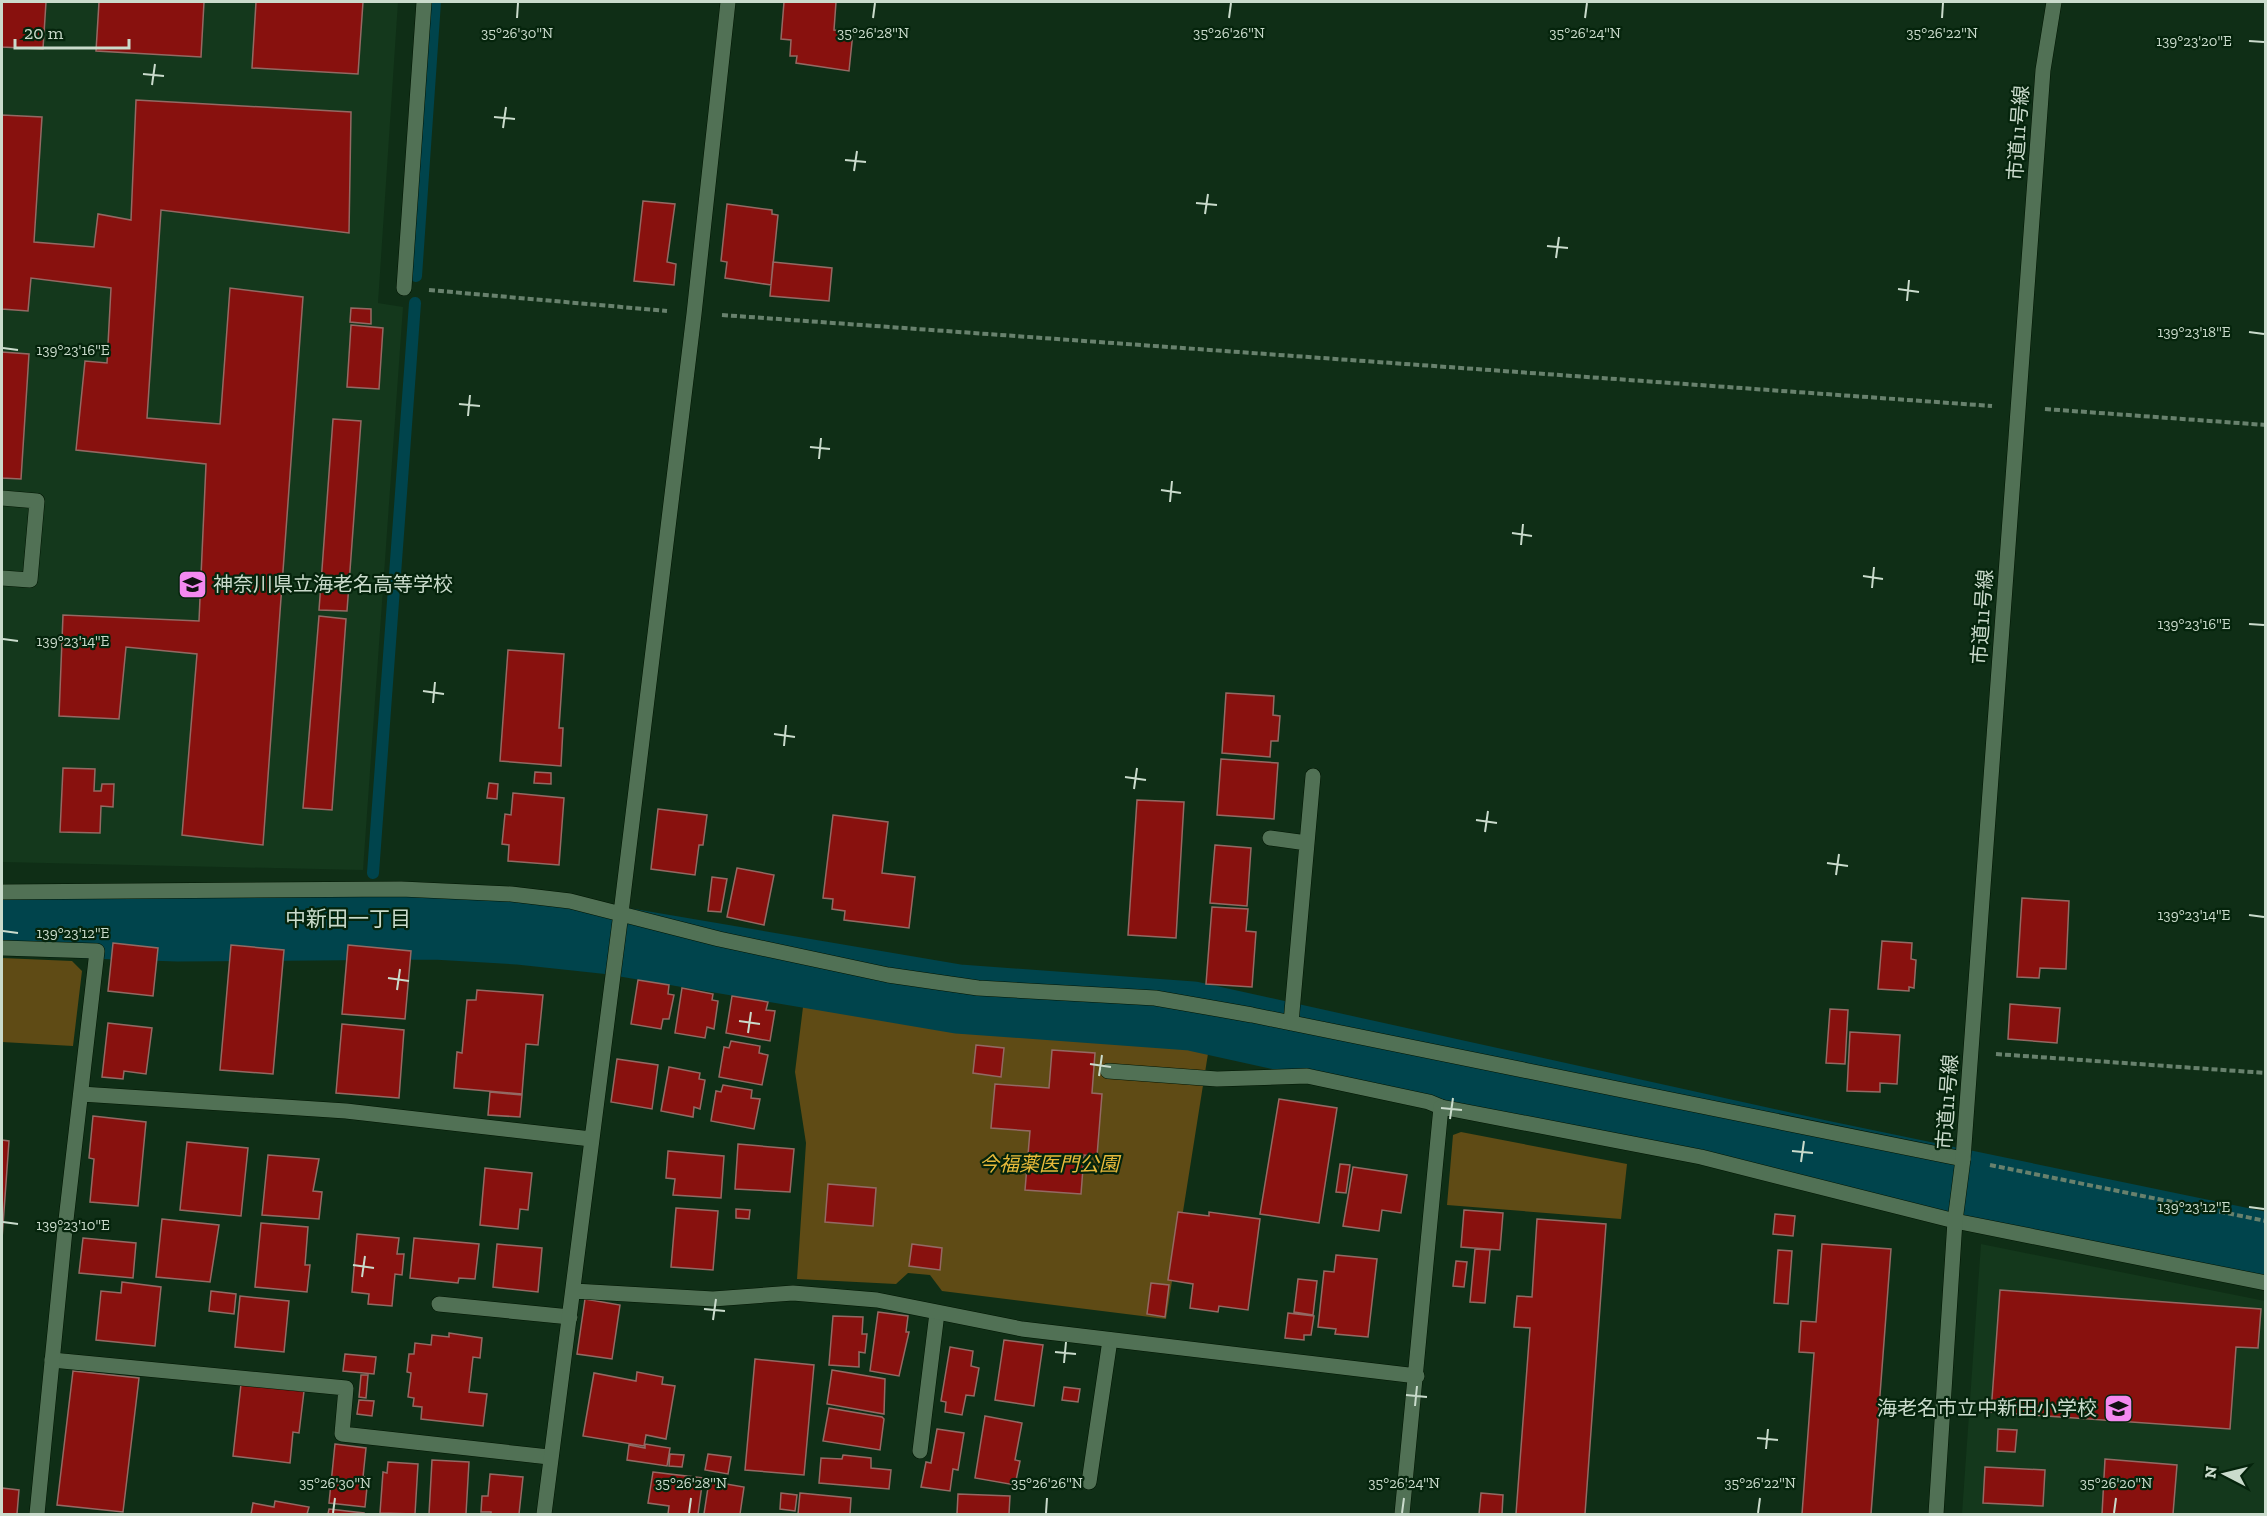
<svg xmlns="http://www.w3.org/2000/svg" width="2267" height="1516" font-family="'Zilla Slab','Noto Sans JP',serif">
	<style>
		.built { fill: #14381c }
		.green { fill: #5f4b15 }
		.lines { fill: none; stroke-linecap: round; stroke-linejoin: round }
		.stream { stroke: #00444c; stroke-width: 12 }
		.river { stroke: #00444c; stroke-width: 69 }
		.building { fill: #88110e; stroke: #946963; stroke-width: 1.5 }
		.lane-casing { stroke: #001502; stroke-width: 16 }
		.street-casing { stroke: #001502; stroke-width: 16 }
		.secondary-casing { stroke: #001502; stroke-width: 16 }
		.path { stroke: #68816d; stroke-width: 4; stroke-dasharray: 6 3; stroke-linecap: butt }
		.lane { stroke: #517155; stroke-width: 15 }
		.street { stroke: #517155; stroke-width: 15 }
		.secondary { stroke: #517155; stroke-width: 15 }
		.ticks { fill: none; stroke: #cadbcc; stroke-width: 2 }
		.labels { text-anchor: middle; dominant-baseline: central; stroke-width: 4.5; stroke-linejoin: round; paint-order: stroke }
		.street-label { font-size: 20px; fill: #cadbcc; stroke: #05240c }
		.poi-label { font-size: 20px; fill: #cadbcc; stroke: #05240c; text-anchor: start }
		.park-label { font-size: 20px; font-style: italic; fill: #e7ba3b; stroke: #05240c }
		.neighbourhood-label { font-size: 21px; fill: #cadbcc; stroke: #05240c }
		.ticks-label { font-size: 15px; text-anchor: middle; fill: #cadbcc; stroke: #05240c; stroke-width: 4.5; stroke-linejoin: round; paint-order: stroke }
	</style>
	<rect width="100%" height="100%" fill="#0f2e16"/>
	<!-- built -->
	<path class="built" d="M 2,2 L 398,2 L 378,303 L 403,307 L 363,870 L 2,862 Z
		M 1981,1244 L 2265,1301 L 2265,1514 L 1962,1514 Z"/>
	<!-- green -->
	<path class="green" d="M 2,958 L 72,961 L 82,971 L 73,1046 L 2,1042 Z
		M 804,999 L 839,1000 L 989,1022 L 1125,1028 L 1210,1041 L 1166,1319 L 942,1291 L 930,1275 L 908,1273 L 896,1284 L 797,1279 L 806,1143 L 795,1072 Z
		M 1461,1132 L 1627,1164 L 1621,1219 L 1447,1205 L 1453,1135 Z"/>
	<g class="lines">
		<!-- stream -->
		<path class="stream" d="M 416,276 L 435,2
			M 373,873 L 415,303"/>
		<!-- river -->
		<path class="river" d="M 2,921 L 178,927 L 435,925 L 518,930 L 611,940 L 958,999 L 1192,1016 L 1818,1154 L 2266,1247"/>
	</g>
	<!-- building -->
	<path class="building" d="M 2,2 L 46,2 L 43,49 L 2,47 Z
		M 99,2 L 204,2 L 201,57 L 96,51 Z
		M 256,2 L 363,2 L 358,74 L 252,68 Z
		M 784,2 L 836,2 L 834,30 L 853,32 L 849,71 L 796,63 L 797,56 L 790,56 L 791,40 L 781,39 Z
		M 136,100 L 351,112 L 349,233 L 161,210 L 147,418 L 220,424 L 230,288 L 303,297 L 263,845 L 182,835 L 197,654 L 126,647 L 119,719 L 59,716 L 63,615 L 199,621 L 206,464 L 76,450 L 85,361 L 107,363 L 111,288 L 31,278 L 28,311 L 2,309 L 2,115 L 42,117 L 34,242 L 94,247 L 98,214 L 131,220 Z
		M 643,201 L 675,204 L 667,262 L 676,264 L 674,285 L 634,281 Z
		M 727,204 L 772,210 L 772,214 L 778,215 L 771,285 L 725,278 L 727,262 L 721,261 Z
		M 773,262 L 832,268 L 829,301 L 770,296 Z
		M 351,308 L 371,309 L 371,324 L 350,322 Z
		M 351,325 L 383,328 L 379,389 L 347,387 Z
		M 2,352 L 29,354 L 21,479 L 2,478 Z
		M 333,419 L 361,421 L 347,611 L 319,610 Z
		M 319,616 L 346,619 L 332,810 L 303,808 Z
		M 508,650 L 564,654 L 559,728 L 563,728 L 561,766 L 500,761 Z
		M 1226,693 L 1274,696 L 1273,715 L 1280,716 L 1278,741 L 1271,741 L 1270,757 L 1222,753 Z
		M 1221,759 L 1278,763 L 1274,819 L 1217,815 Z
		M 63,768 L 95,769 L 94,791 L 101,791 L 102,784 L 114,784 L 113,807 L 101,806 L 100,833 L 60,832 Z
		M 535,772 L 551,773 L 551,784 L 534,783 Z
		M 489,783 L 498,784 L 497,799 L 487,798 Z
		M 513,793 L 564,798 L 559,865 L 508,861 L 509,845 L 502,844 L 505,814 L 511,815 Z
		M 1137,800 L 1184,802 L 1176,938 L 1128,935 Z
		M 658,809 L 707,815 L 703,845 L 699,845 L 695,875 L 651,869 Z
		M 833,815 L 888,822 L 882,873 L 915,877 L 909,928 L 844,920 L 845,911 L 832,909 L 833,899 L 823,898 Z
		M 1215,845 L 1251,848 L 1247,906 L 1210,903 Z
		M 737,868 L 774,875 L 764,925 L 727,917 Z
		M 712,877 L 727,879 L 721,912 L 708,911 Z
		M 2022,898 L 2069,901 L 2066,969 L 2040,968 L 2039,978 L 2017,977 Z
		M 1212,907 L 1248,909 L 1246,931 L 1256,932 L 1252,987 L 1206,984 Z
		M 1882,941 L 1912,943 L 1911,959 L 1916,960 L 1914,988 L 1909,987 L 1909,991 L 1878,989 Z
		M 113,943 L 158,948 L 153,996 L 108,991 Z
		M 231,945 L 284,950 L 273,1074 L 220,1070 Z
		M 348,945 L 411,951 L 405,1019 L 342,1014 Z
		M 638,980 L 669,985 L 668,994 L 674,995 L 669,1019 L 663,1019 L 661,1029 L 631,1024 Z
		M 682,988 L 713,994 L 712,1000 L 718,1001 L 714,1029 L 707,1027 L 705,1038 L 675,1033 Z
		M 477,990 L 543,995 L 538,1045 L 526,1044 L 522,1094 L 454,1088 L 457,1052 L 462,1053 L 467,1000 L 476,1000 Z
		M 732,996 L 768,1002 L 766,1010 L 775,1011 L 770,1041 L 726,1033 Z
		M 2010,1004 L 2060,1008 L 2057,1043 L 2008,1039 Z
		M 1830,1009 L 1848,1010 L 1845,1064 L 1826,1063 Z
		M 108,1023 L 152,1028 L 146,1074 L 124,1071 L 123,1079 L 102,1077 Z
		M 342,1024 L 404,1030 L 399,1098 L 336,1093 Z
		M 1850,1032 L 1900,1035 L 1897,1084 L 1880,1083 L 1880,1092 L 1847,1091 Z
		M 731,1041 L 760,1046 L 759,1053 L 768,1055 L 762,1085 L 719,1077 L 724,1047 L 729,1048 Z
		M 976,1045 L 1004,1048 L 1001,1077 L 973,1073 Z
		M 1052,1050 L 1095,1053 L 1092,1093 L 1102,1094 L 1097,1156 L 1084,1155 L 1081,1194 L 1025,1190 L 1030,1131 L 991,1128 L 995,1084 L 1049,1088 Z
		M 617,1059 L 658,1065 L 652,1109 L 611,1102 Z
		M 669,1067 L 700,1073 L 699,1079 L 705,1080 L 700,1109 L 694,1107 L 693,1117 L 661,1111 Z
		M 723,1085 L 752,1090 L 751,1098 L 760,1099 L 754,1129 L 711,1121 L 716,1091 L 721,1092 Z
		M 490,1092 L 522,1095 L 520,1117 L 488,1115 Z
		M 1279,1099 L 1337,1108 L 1319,1223 L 1260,1214 Z
		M 93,1116 L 146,1122 L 138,1206 L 90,1202 L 94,1159 L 89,1158 Z
		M 2,1140 L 9,1141 L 2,1239 Z
		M 187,1142 L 248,1148 L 241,1216 L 180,1210 Z
		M 738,1144 L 794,1149 L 790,1192 L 735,1189 Z
		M 668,1151 L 724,1156 L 721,1198 L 673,1195 L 675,1179 L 666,1178 Z
		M 268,1155 L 319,1159 L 313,1191 L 322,1192 L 319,1219 L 262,1215 Z
		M 1340,1164 L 1350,1165 L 1346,1193 L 1336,1192 Z
		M 1353,1167 L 1407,1175 L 1401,1213 L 1382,1210 L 1379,1231 L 1343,1226 Z
		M 485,1168 L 532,1173 L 528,1210 L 520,1209 L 518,1229 L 480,1225 Z
		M 828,1184 L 876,1188 L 873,1226 L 825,1222 Z
		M 676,1208 L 718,1211 L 713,1270 L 671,1267 Z
		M 736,1209 L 750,1210 L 749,1219 L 736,1218 Z
		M 1464,1210 L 1503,1213 L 1500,1250 L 1461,1247 Z
		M 1178,1212 L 1209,1216 L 1209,1212 L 1260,1219 L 1248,1310 L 1219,1306 L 1218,1312 L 1190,1308 L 1193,1284 L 1168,1280 Z
		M 1775,1214 L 1795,1216 L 1793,1236 L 1773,1234 Z
		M 162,1219 L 219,1225 L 210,1282 L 156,1277 Z
		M 1537,1219 L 1606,1224 L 1585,1514 L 1516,1514 L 1530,1328 L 1514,1327 L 1517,1296 L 1532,1297 Z
		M 261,1223 L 308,1227 L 305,1265 L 310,1265 L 307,1292 L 255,1287 Z
		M 357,1234 L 399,1238 L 397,1254 L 404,1254 L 402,1275 L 395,1274 L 392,1306 L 368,1304 L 369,1294 L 352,1292 Z
		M 83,1238 L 136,1243 L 133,1278 L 79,1273 Z
		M 414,1238 L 479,1244 L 475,1279 L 459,1278 L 458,1283 L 410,1278 Z
		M 497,1244 L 542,1248 L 538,1292 L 493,1287 Z
		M 912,1244 L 942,1248 L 940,1270 L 909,1266 Z
		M 1822,1244 L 1891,1249 L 1871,1514 L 1802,1514 L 1814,1353 L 1799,1352 L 1801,1321 L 1816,1322 Z
		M 1475,1249 L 1490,1250 L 1485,1303 L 1470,1302 Z
		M 1778,1250 L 1792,1251 L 1788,1304 L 1774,1303 Z
		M 1336,1255 L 1377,1259 L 1368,1337 L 1335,1334 L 1336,1329 L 1318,1327 L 1324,1271 L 1334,1272 Z
		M 1456,1261 L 1467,1262 L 1464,1287 L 1453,1286 Z
		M 1298,1279 L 1317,1281 L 1313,1315 L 1294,1312 Z
		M 122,1282 L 161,1287 L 155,1346 L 96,1340 L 101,1291 L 121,1293 Z
		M 1151,1283 L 1169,1285 L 1165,1317 L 1147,1314 Z
		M 2000,1290 L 2261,1309 L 2258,1348 L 2236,1347 L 2230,1429 L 1991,1412 Z
		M 211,1291 L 236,1294 L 234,1314 L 209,1311 Z
		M 240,1296 L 289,1301 L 284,1352 L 235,1347 Z
		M 585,1299 L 620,1305 L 612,1359 L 577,1354 Z
		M 878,1312 L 908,1316 L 906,1332 L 909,1332 L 899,1376 L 870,1371 Z
		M 1288,1313 L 1314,1316 L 1311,1335 L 1304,1335 L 1304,1340 L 1285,1338 Z
		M 833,1316 L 863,1317 L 862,1334 L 867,1334 L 865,1353 L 859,1352 L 859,1367 L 829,1365 Z
		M 449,1333 L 482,1338 L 480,1358 L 473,1357 L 469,1392 L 487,1394 L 483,1426 L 421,1419 L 422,1407 L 413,1406 L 414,1398 L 408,1397 L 411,1373 L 407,1372 L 409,1354 L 414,1354 L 415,1343 L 431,1345 L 432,1335 L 449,1337 Z
		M 1004,1340 L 1043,1345 L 1034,1406 L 995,1400 Z
		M 950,1347 L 973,1351 L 971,1366 L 979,1368 L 974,1396 L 966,1395 L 962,1415 L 945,1412 L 946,1402 L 941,1401 Z
		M 345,1354 L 376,1357 L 374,1374 L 343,1371 Z
		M 755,1359 L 814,1365 L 804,1475 L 745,1470 Z
		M 832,1370 L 885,1379 L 884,1414 L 827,1404 Z
		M 73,1371 L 139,1378 L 123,1512 L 57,1505 Z
		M 637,1372 L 663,1377 L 662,1384 L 675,1386 L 666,1439 L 646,1435 L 644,1446 L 583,1436 L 594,1373 L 636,1381 Z
		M 361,1375 L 368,1375 L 366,1398 L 359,1397 Z
		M 241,1384 L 304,1391 L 299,1433 L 293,1432 L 290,1463 L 233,1456 Z
		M 1064,1387 L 1080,1389 L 1078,1402 L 1062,1400 Z
		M 359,1400 L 374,1401 L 372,1416 L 357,1414 Z
		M 829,1408 L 882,1417 L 884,1419 L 880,1450 L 823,1441 Z
		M 985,1416 L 1022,1423 L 1015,1460 L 1020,1461 L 1015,1485 L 975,1478 Z
		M 937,1429 L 964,1433 L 958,1470 L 953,1469 L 950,1491 L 921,1487 L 926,1462 L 931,1463 Z
		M 1998,1429 L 2017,1430 L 2015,1452 L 1997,1451 Z
		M 335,1444 L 366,1448 L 363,1477 L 368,1477 L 365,1507 L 329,1503 Z
		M 645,1444 L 670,1448 L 667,1466 L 627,1460 L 629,1445 L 645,1448 Z
		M 670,1454 L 684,1455 L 682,1467 L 669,1466 Z
		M 708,1454 L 731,1457 L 728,1474 L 705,1470 Z
		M 843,1455 L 871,1458 L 871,1468 L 891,1470 L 889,1489 L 819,1483 L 821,1458 L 842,1459 Z
		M 2105,1459 L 2177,1465 L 2173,1514 L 2102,1514 Z
		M 432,1460 L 469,1462 L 466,1514 L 429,1514 Z
		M 388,1462 L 418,1464 L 415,1514 L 380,1513 L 383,1472 L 387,1473 Z
		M 1985,1467 L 2045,1470 L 2043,1506 L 1983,1503 Z
		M 653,1472 L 703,1478 L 698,1514 L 668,1514 L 669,1506 L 648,1503 Z
		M 490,1474 L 523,1477 L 519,1514 L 491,1514 L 491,1512 L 481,1512 L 482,1496 L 488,1496 Z
		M 709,1481 L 744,1487 L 740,1514 L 704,1514 Z
		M 2,1488 L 19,1490 L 17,1514 L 2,1514 Z
		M 781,1493 L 797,1495 L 795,1511 L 780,1509 Z
		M 800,1493 L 851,1498 L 850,1514 L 798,1514 Z
		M 1481,1493 L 1503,1495 L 1502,1514 L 1479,1514 Z
		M 958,1494 L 1010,1496 L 1009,1514 L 957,1514 Z
		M 275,1501 L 309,1507 L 307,1514 L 251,1514 L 253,1503 L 274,1507 Z
		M 329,1509 L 364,1513 L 364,1514 L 328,1514 Z"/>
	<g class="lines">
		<defs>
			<path id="lane" d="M 2,498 L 37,501 L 30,580 L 2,578
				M 1108,1071 L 1217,1079 L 1307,1076 L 1429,1102 L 1441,1107
				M 439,1304 L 570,1317
				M 52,1360 L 346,1388 L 342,1434 L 549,1457
				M 920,1451 L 937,1313
				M 1089,1482 L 1110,1340"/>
			<path id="street" d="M 404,288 L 424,2
				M 1270,838 L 1307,843
				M 2,892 L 401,889 L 511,894 L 570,901 L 719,939 L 888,975 L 978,988 L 1155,998 L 1252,1015 L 1963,1159
				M 2,948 L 97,951 L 66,1220 L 37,1514
				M 1291,1023 L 1313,776
				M 81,1094 L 346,1111 L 591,1139
				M 574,1291 L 713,1299 L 793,1293 L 877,1300 L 1022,1329 L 1417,1376
				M 544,1514 L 621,913 L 694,314 L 728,2
				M 1402,1514 L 1441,1107 L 1701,1157 L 1955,1221 L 2266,1283"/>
			<path id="secondary" d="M 1936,1514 L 1955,1221 L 1963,1159 L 2043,70 L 2054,2"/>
		</defs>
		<!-- lane casing -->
		<use href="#lane" class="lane-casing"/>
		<!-- street casing -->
		<use href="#street" class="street-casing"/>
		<!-- secondary casing -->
		<use href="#secondary" class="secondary-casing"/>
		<!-- path -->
		<path class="path" d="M 429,290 L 667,311
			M 722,315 L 1992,406
			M 2045,409 L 2266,425
			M 1996,1054 L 2266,1073
			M 1990,1165 L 2266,1221"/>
		<!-- lane -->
		<use href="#lane" class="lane"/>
		<!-- street -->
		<use href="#street" class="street"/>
		<!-- secondary -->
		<use href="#secondary" class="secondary"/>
	</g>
	<!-- ticks -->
	<path class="ticks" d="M 517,18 L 518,3M 873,18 L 875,3M 1229,18 L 1231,3M 1585,18 L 1587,3M 1942,18 L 1943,3M 2249,41 L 2264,42M 143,74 L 164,76M 152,85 L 155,64M 494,117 L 515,119M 503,128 L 506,107M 845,160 L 866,162M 854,171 L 857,151M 1196,203 L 1217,205M 1205,214 L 1208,194M 1547,246 L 1568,248M 1556,258 L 1559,237M 1898,289 L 1919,292M 1907,301 L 1909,280M 2249,332 L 2264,334M 3,348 L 18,350M 459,404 L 480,406M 468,416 L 470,395M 810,447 L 830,449M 819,459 L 821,438M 1161,490 L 1181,493M 1170,502 L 1172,481M 1512,533 L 1532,536M 1521,545 L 1523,524M 1863,576 L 1883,579M 1872,588 L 1874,567M 2249,624 L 2264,625M 3,639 L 18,641M 423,691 L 444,694M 433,703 L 435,682M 774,734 L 795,737M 784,746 L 786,725M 1125,777 L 1146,780M 1134,789 L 1137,768M 1476,820 L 1497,823M 1485,832 L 1488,811M 1827,863 L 1848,866M 1836,875 L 1839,854M 2249,915 L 2264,917M 3,931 L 18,933M 388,978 L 409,981M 397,990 L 400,969M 739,1021 L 760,1024M 748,1033 L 751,1012M 1090,1064 L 1111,1067M 1099,1076 L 1102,1055M 1441,1108 L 1462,1110M 1450,1119 L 1453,1098M 1792,1151 L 1813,1153M 1801,1162 L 1804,1141M 2249,1207 L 2264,1209M 3,1222 L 18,1224M 353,1265 L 374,1268M 362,1277 L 365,1256M 704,1309 L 725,1311M 713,1320 L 716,1299M 1055,1352 L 1076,1354M 1064,1363 L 1066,1342M 1406,1395 L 1427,1397M 1415,1406 L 1417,1386M 1757,1438 L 1778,1440M 1766,1449 L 1768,1429M 333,1513 L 335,1498M 689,1513 L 691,1498M 1046,1513 L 1047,1498M 1402,1513 L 1404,1498M 1758,1513 L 1760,1498M 2114,1513 L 2116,1498"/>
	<!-- icons -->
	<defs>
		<symbol id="school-square" viewBox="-11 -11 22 22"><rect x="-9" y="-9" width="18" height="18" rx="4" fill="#f489f0" stroke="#05240c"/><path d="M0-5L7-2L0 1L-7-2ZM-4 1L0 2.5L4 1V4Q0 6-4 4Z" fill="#111"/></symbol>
	</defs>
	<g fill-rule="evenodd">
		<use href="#school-square" x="176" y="568" width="33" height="33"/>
		<use href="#school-square" x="2102" y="1392" width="33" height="33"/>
	</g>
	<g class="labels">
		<!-- street labels -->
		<g class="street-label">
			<text transform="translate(2018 133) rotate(-86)">市道11号線</text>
			<text transform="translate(1982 617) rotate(-86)">市道11号線</text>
			<text transform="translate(1947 1102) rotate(-86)">市道11号線</text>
		</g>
		<!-- poi labels -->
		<g class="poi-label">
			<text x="213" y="584">神奈川県立海老名高等学校</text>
			<text x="2097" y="1408" text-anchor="end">海老名市立中新田小学校</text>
		</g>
		<!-- park labels -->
		<g class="park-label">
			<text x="1049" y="1164">今福薬医門公園</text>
		</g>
		<!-- neighbourhood labels -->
		<g class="neighbourhood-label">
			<text x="348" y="918">中新田一丁目</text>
		</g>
	</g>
	<g class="ticks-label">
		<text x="517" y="38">35°26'30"N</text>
		<text x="873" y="38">35°26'28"N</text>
		<text x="1229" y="38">35°26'26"N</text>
		<text x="1585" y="38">35°26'24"N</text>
		<text x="1942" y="38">35°26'22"N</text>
		<text x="2194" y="46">139°23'20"E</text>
		<text x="2194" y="337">139°23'18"E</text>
		<text x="73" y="355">139°23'16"E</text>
		<text x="2194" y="629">139°23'16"E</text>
		<text x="73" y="646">139°23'14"E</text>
		<text x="2194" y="920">139°23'14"E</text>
		<text x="73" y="938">139°23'12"E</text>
		<text x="2194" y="1212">139°23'12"E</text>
		<text x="73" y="1230">139°23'10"E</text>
		<text x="335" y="1488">35°26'30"N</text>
		<text x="691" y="1488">35°26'28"N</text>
		<text x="1047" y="1488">35°26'26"N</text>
		<text x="1404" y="1488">35°26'24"N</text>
		<text x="1760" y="1488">35°26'22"N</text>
		<text x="2116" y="1488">35°26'20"N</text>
	</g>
	<!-- border -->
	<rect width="2267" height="1516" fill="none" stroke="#cadbcc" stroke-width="6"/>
	<!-- north arrow -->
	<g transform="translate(2225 1474) rotate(277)" stroke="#05240c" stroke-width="4.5" paint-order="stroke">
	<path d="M0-4.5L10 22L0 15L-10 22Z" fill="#cadbcc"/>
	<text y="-9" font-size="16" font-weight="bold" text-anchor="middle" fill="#cadbcc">N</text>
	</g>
	<!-- scale -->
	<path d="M15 39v9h114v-9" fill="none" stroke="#cadbcc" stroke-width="3"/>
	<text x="24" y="39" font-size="18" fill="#cadbcc" stroke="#05240c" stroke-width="4.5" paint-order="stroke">20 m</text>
</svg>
